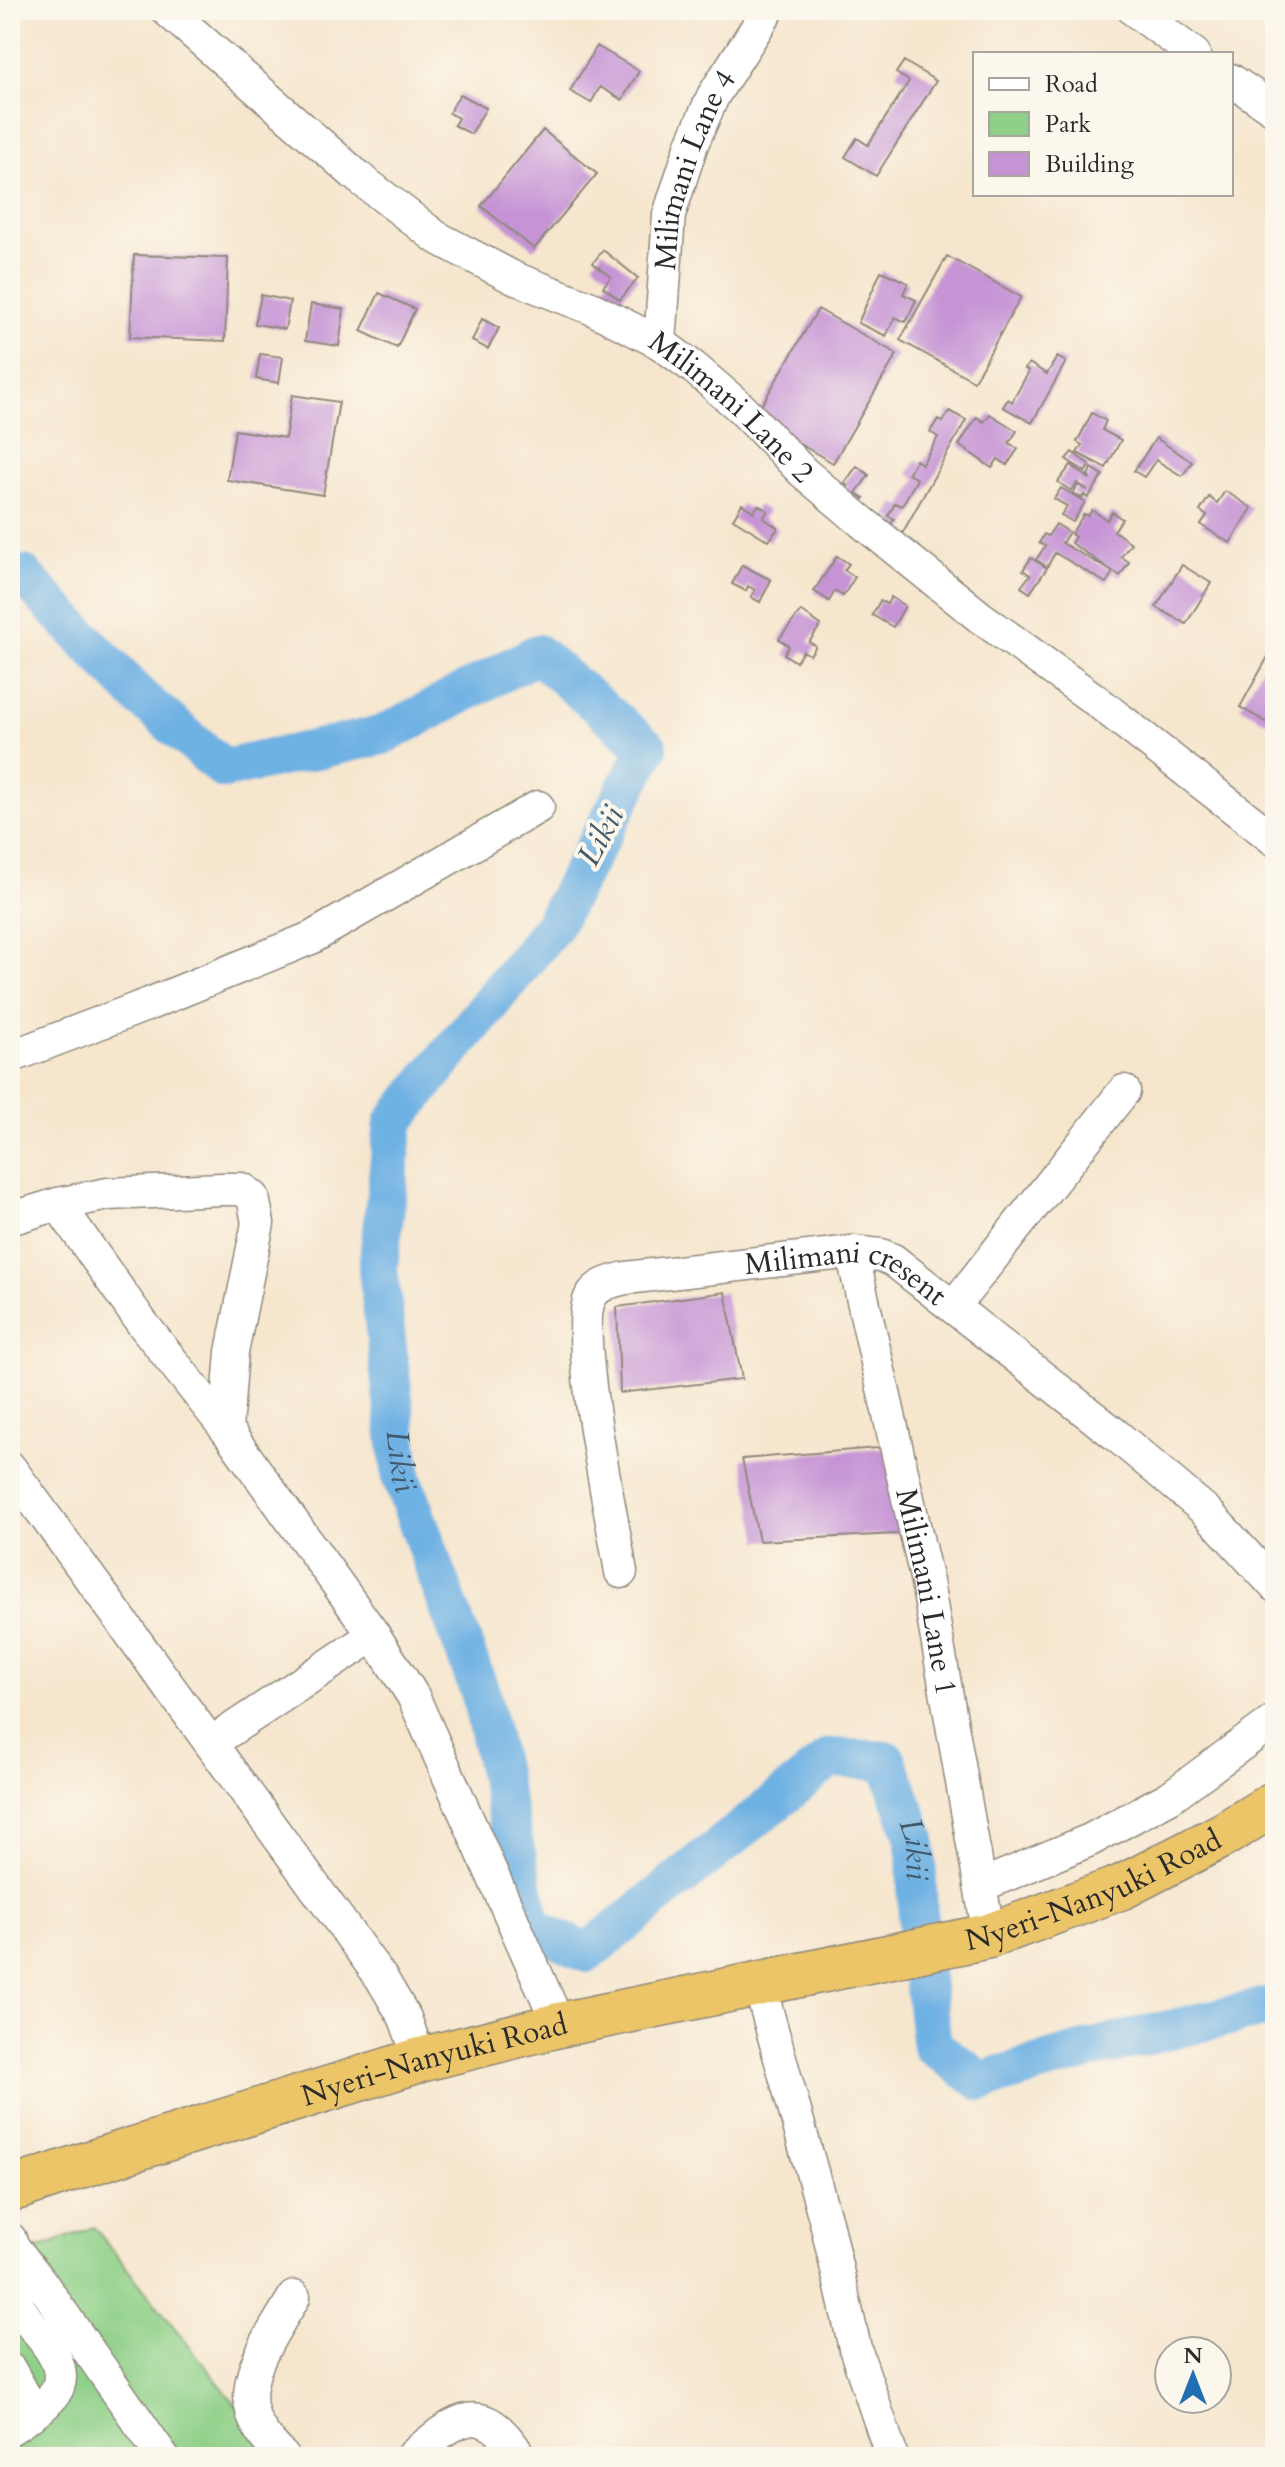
<svg xmlns="http://www.w3.org/2000/svg" width="1285" height="2467" font-family="Cardo,serif">
	<style>
		.green { fill: #8fd088; stroke: #5d7e5a; stroke-width: 2 }
		.lines { fill: none; stroke-linecap: round; stroke-linejoin: round }
		.river { stroke: #6eb1e3; stroke-width: 40 }
		.building { fill: #c694d5 }
		.minor-casing { stroke: #90887c; stroke-width: 35 }
		.highway-casing { stroke: #90887c; stroke-width: 47 }
		.minor { stroke: #fff; stroke-width: 32 }
		.highway { stroke: #ecc569; stroke-width: 44 }
		.labels { text-anchor: middle; dominant-baseline: central; stroke-width: 8; stroke-linejoin: round; paint-order: stroke }
		.street-label { font-size: 30px; fill: #2b2b2b; stroke: #fbf7ec }
		.water-label { font-size: 32px; font-style: italic; fill: #425a6b; stroke: #fbf7ec }
	</style>
	<rect width="100%" height="100%" fill="#fbf7ec"/>
	<filter id="ink" filterUnits="userSpaceOnUse"><feTurbulence type="fractalNoise" baseFrequency=".0125" numOctaves="2"/><feDisplacementMap in="SourceGraphic" scale="16" xChannelSelector="R" yChannelSelector="G"/><feConvolveMatrix kernelMatrix="1 2 1 2 8 2 1 2 1" color-interpolation-filters="sRGB"/></filter>
	<filter id="wash" filterUnits="userSpaceOnUse"><feTurbulence type="fractalNoise" baseFrequency=".006" numOctaves="4" result="noise"/><feDisplacementMap in="SourceGraphic" scale="32" xChannelSelector="R" yChannelSelector="G"/><feGaussianBlur stdDeviation="1.8" result="paint"/><feColorMatrix in="noise" values="0 0 0 0 0 0 0 0 0 0 0 0 0 0 0 0 0 1.4 0 .05"/><feComposite in="paint" operator="in"/></filter>
	<g filter="url(#wash)">
		<rect width="100%" height="100%" fill="#f6e6ce"/>
		<!-- green -->
		<path class="green" d="M 94,2227 L 278,2457 L 10,2457 L 10,2259 Z"/>
		<g class="lines">
			<!-- river -->
			<path class="river" id="s1" d="M 10,574 L 23,575 L 141,698 L 224,769 L 383,735 L 537,654 L 648,748 L 552,927 L 394,1122 L 378,1269 L 402,1479 L 481,1695 L 532,1927 L 587,1953 L 831,1758 L 887,1761 L 916,1840 L 918,1931 L 932,2046 L 981,2081 L 1102,2046 L 1275,2005"/>
		</g>
		<g id="blocks">
			<!-- building -->
			<path class="building" d="M 597,46 L 639,71 L 622,100 L 600,87 L 591,103 L 570,91 Z
				M 904,61 L 936,81 L 876,176 L 845,157 L 857,138 L 868,145 L 909,81 L 896,73 Z
				M 460,94 L 486,108 L 471,134 L 454,125 L 458,118 L 449,113 Z
				M 543,130 L 597,174 L 534,249 L 481,206 Z
				M 603,250 L 638,278 L 620,300 L 603,287 L 611,277 L 593,263 Z
				M 134,255 L 228,258 L 225,341 L 130,337 Z
				M 947,256 L 1021,297 L 974,381 L 900,340 Z
				M 881,271 L 908,283 L 903,294 L 916,300 L 906,322 L 895,317 L 886,336 L 858,323 Z
				M 379,293 L 415,309 L 397,348 L 361,331 Z
				M 261,295 L 290,301 L 285,329 L 255,324 Z
				M 311,304 L 344,309 L 339,346 L 305,341 Z
				M 818,309 L 897,354 L 833,463 L 754,418 Z
				M 482,319 L 499,328 L 488,349 L 472,341 Z
				M 260,354 L 283,357 L 279,383 L 256,379 Z
				M 1057,357 L 1066,362 L 1032,423 L 1003,407 L 1008,399 L 1012,402 L 1029,371 L 1025,369 L 1029,363 L 1047,374 Z
				M 292,395 L 339,402 L 323,495 L 227,480 L 235,430 L 285,438 Z
				M 949,411 L 966,420 L 899,539 L 887,532 L 894,519 L 888,516 L 895,503 L 902,506 L 917,479 L 908,474 L 916,460 L 922,464 L 938,437 L 930,432 L 938,419 L 943,422 Z
				M 1092,413 L 1106,421 L 1102,430 L 1121,440 L 1106,468 L 1077,453 L 1082,445 L 1077,442 Z
				M 990,414 L 1017,431 L 1009,443 L 1018,449 L 1007,465 L 998,459 L 992,468 L 959,445 L 977,417 L 984,422 Z
				M 1156,438 L 1192,462 L 1182,476 L 1156,460 L 1144,477 L 1134,471 Z
				M 1072,452 L 1090,465 L 1085,472 L 1066,459 Z
				M 1071,465 L 1090,479 L 1088,475 L 1092,468 L 1103,475 L 1088,498 L 1084,495 L 1082,498 L 1073,493 L 1078,485 L 1088,490 L 1077,483 L 1071,491 L 1058,482 Z
				M 857,466 L 869,475 L 856,493 L 864,498 L 859,505 L 843,493 L 848,486 L 844,484 Z
				M 1061,488 L 1085,502 L 1073,522 L 1061,515 L 1067,506 L 1054,499 Z
				M 1225,491 L 1252,508 L 1230,543 L 1201,525 L 1207,516 L 1200,511 L 1209,497 L 1217,503 Z
				M 742,504 L 754,512 L 758,505 L 768,511 L 763,518 L 778,528 L 769,541 L 733,519 Z
				M 1092,510 L 1107,520 L 1112,512 L 1122,519 L 1114,531 L 1131,543 L 1121,557 L 1129,562 L 1120,576 L 1071,543 L 1075,537 L 1071,534 L 1084,514 L 1088,516 Z
				M 1056,524 L 1069,532 L 1062,543 L 1113,572 L 1106,583 L 1055,553 L 1047,567 L 1036,560 L 1045,546 L 1039,543 L 1044,534 L 1048,536 Z
				M 837,556 L 849,564 L 844,570 L 855,577 L 843,596 L 835,591 L 829,601 L 814,591 Z
				M 1031,558 L 1047,568 L 1030,593 L 1021,587 L 1030,575 L 1023,570 Z
				M 742,565 L 771,580 L 760,602 L 751,597 L 755,590 L 748,586 L 746,591 L 732,584 Z
				M 1182,565 L 1211,583 L 1186,624 L 1156,607 Z
				M 891,597 L 905,606 L 893,627 L 872,615 L 880,601 L 887,604 Z
				M 801,611 L 821,625 L 809,642 L 816,646 L 810,655 L 803,651 L 796,662 L 784,654 L 789,646 L 779,639 Z
				M 1275,644 L 1275,727 L 1240,707 Z
				M 725,1292 L 742,1379 L 620,1393 L 617,1307 Z
				M 890,1447 L 916,1533 L 759,1541 L 742,1459 Z"/>
		</g>
	</g>
	<g filter="url(#ink)">
		<use href="#blocks" fill-opacity="0" stroke="#90887c" stroke-width="2"/>
		<g class="lines">
			<defs>
				<g id="minor">
					<path id="s2" d="M 167,10 L 358,177 L 436,237 L 514,278 L 591,308 L 660,343 L 693,367 L 741,408 L 803,472 L 862,522 L 980,617 L 1094,699 L 1275,840"/>
					<path d="M 1134,10 L 1194,54"/>
					<path d="M 1231,80 L 1275,110"/>
					<path id="s3" d="M 660,343 L 669,215 L 692,144 L 713,96 L 768,10"/>
					<path d="M 10,1057 L 149,1004 L 311,938 L 538,807"/>
					<path d="M 58,1204 L 142,1323 L 226,1429"/>
					<path d="M 10,1219 L 58,1204 L 108,1194 L 222,1189 L 242,1189 L 253,1197 L 258,1223 L 232,1352 L 226,1429 L 374,1635 L 413,1696 L 559,2025"/>
					<path id="s4" d="M 852,1252 L 927,1582 L 989,1936"/>
					<path d="M 954,1306 L 1124,1091"/>
					<path d="M 10,1468 L 382,1979 L 405,2018 L 420,2060"/>
					<path id="s5" d="M 621,1572 C 613,1522 573,1336 590,1298 C 597,1284 613,1281 626,1278 L 852,1252 L 881,1255 L 893,1260 L 1116,1435 L 1206,1511 L 1275,1586"/>
					<path d="M 211,1743 L 374,1635"/>
					<path d="M 980,1886 L 1090,1840 L 1170,1797 L 1275,1720"/>
					<path d="M 759,1983 L 826,2222 L 855,2348 L 892,2457"/>
					<path d="M 10,2239 L 13,2247 L 40,2281 L 163,2457"/>
					<path d="M 10,2370 L 34,2413"/>
					<path d="M 10,2429 C 49,2403 81,2387 43,2339 C 34,2327 23,2317 17,2303 C 10,2287 13,2265 13,2247"/>
					<path d="M 283,2457 C 275,2448 265,2439 259,2428 C 232,2385 273,2334 294,2297"/>
					<path d="M 411,2457 C 455,2420 482,2395 520,2457"/>
				</g>
				<g id="highway">
					<path id="s6" d="M 10,2190 L 99,2160 L 420,2060 L 559,2025 L 989,1936 L 1122,1887 L 1223,1835 L 1275,1803"/>
				</g>
			</defs>
			<!-- minor casing -->
			<use href="#minor" class="minor-casing"/>
			<!-- highway casing -->
			<use href="#highway" class="highway-casing"/>
			<!-- minor -->
			<use href="#minor" class="minor"/>
			<!-- highway -->
			<use href="#highway" class="highway"/>
		</g>
	</g>
	<g class="labels">
		<!-- street labels -->
		<g class="street-label">
			<text stroke="none"><textPath href="#s3" startOffset="178">Milimani Lane 4</textPath></text>
			<text stroke="none"><textPath href="#s2" startOffset="696">Milimani Lane 2</textPath></text>
			<text stroke="none"><textPath href="#s5" startOffset="546">Milimani cresent</textPath></text>
			<text stroke="none"><textPath href="#s4" startOffset="348">Milimani Lane 1</textPath></text>
			<text stroke="none"><textPath href="#s6" startOffset="1126">Nyeri-Nanyuki Road</textPath></text>
			<text stroke="none"><textPath href="#s6" startOffset="444">Nyeri-Nanyuki Road</textPath></text>
		</g>
		<!-- water labels -->
		<g class="water-label">
			<text transform="translate(601 836) rotate(-62)">Likii</text>
			<text stroke="none"><textPath href="#s1" startOffset="1570">Likii</textPath></text>
			<text stroke="none"><textPath href="#s1" startOffset="2578">Likii</textPath></text>
		</g>
	</g>
	<!-- margin -->
	<rect width="1285" height="2467" fill="none" stroke="#fbf7ec" stroke-width="40"/>
	<!-- legend -->
	<rect x="973" y="52" width="260" height="144" fill="#fbf7ec" stroke="#a8a59f" stroke-width="2"/>
	<rect x="989" y="78" width="40" height="12" fill="#ffffff" stroke="#a8a59f" stroke-width="2"/>
	<text x="1045" y="92" font-size="24" fill="#2b2b2b">Road</text>
	<rect x="989" y="112" width="40" height="24" fill="#8fd088" stroke="#a8a59f" stroke-width="2"/>
	<text x="1045" y="132" font-size="24" fill="#2b2b2b">Park</text>
	<rect x="989" y="152" width="40" height="24" fill="#c694d5" stroke="#a8a59f" stroke-width="2"/>
	<text x="1045" y="172" font-size="24" fill="#2b2b2b">Building</text>
	<!-- north arrow -->
	<g transform="translate(1193 2375)"><circle r="38" fill="#fbf7ec" stroke="#a8a59f" stroke-width="2"/>
	<path d="M0-6L14 30L0 20L-14 30Z" fill="#1f6fb2"/>
	<text y="-12" font-size="22" font-weight="bold" text-anchor="middle" fill="#2b2b2b">N</text>
	</g>
</svg>
